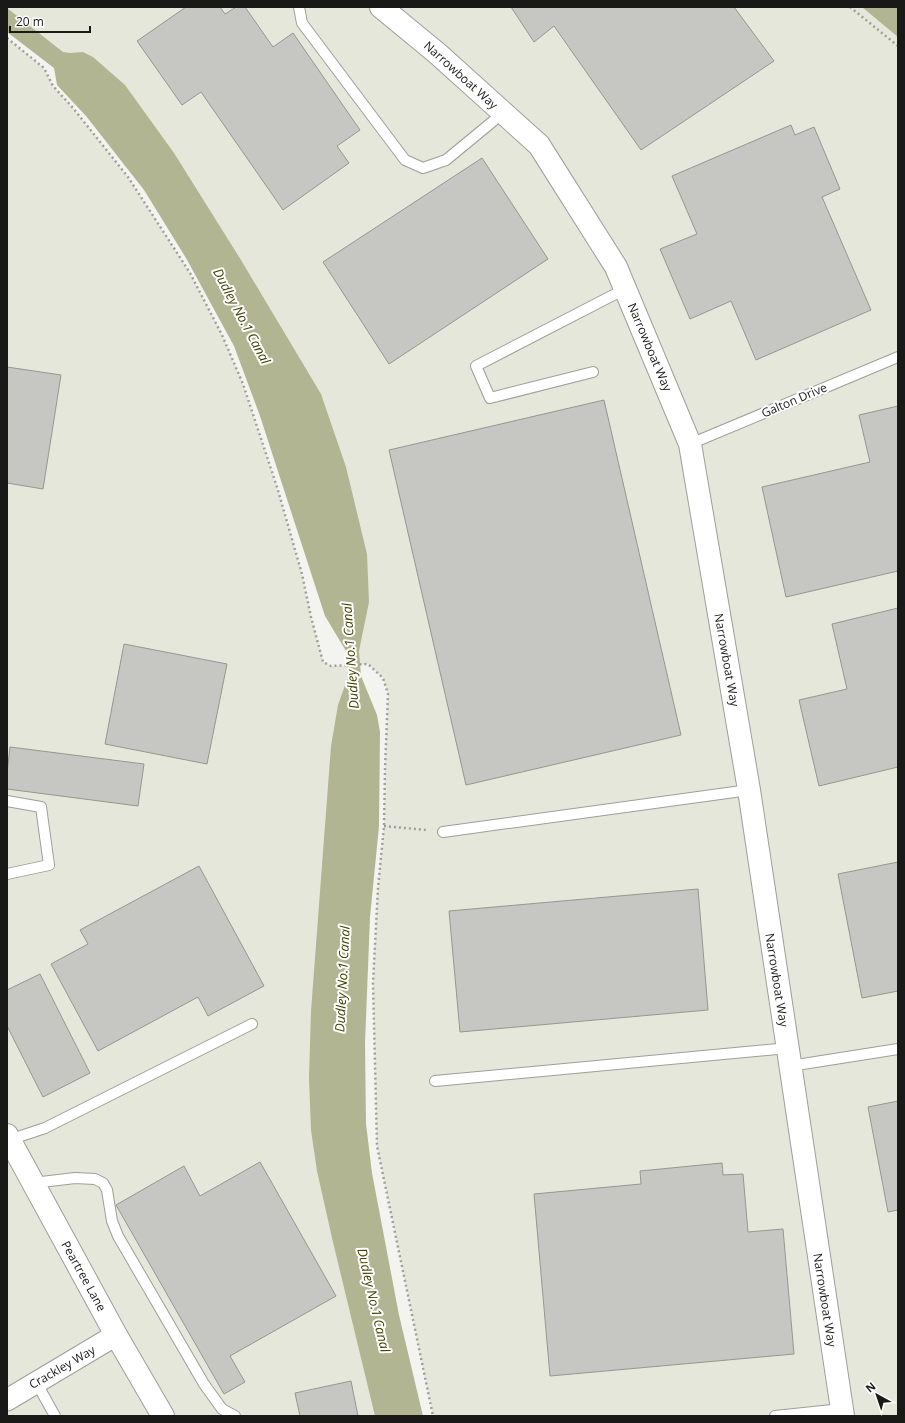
<svg xmlns="http://www.w3.org/2000/svg" width="905" height="1423" font-family="'Open Sans',sans-serif">
	<style>
		.built { fill: #e6e7db }
		.water { fill: #b2b591 }
		.building { fill: #c6c6c2; stroke: #969692 }
		.lines { fill: none; stroke-linecap: round; stroke-linejoin: round }
		.service-casing { stroke: #9e9e9a; stroke-width: 12 }
		.minor-casing { stroke: #9e9e9a; stroke-width: 23 }
		.tertiary-casing { stroke: #9e9e9a; stroke-width: 24 }
		.path { stroke: #9e9f9b; stroke-width: 2.5; stroke-dasharray: 2 3; stroke-linecap: butt }
		.service { stroke: #fff; stroke-width: 10 }
		.minor { stroke: #fff; stroke-width: 21 }
		.tertiary { stroke: #fff; stroke-width: 22 }
		.labels { text-anchor: middle; dominant-baseline: central; stroke-width: 4; stroke-linejoin: round; paint-order: stroke }
		.street-label { font-size: 12px; fill: #191918; stroke: #fff }
		.water-label { font-size: 13px; font-style: italic; fill: #404100; stroke: #fff }
	</style>
	<rect width="100%" height="100%" fill="#f3f4ef"/>
	<!-- built -->
	<path class="built" d="M 7,7 L 898,7 L 898,1416 L 433,1416 L 377,1146 L 373,983 L 378,888 L 384,826 L 385,769 L 388,694 L 383,678 L 368,664 L 354,666 L 336,1102 L 400,1416 L 7,1416 L 7,38 L 44,68 L 53,86 L 73,108 L 128,177 L 190,273 L 222,335 L 243,384 L 277,487 L 302,574 L 311,617 L 323,661 L 331,666 L 354,666 L 300,442 L 142,146 L 7,19 Z"/>
	<!-- water -->
	<path class="water" d="M 862,7 L 898,7 L 898,37 Z
		M 7,8 L 63,52 L 70,53 L 83,52 L 93,57 L 125,85 L 174,153 L 241,260 L 321,394 L 346,467 L 367,554 L 369,602 L 359,651 L 361,676 L 377,715 L 380,732 L 379,826 L 370,917 L 365,1043 L 366,1124 L 372,1173 L 399,1315 L 423,1416 L 375,1416 L 332,1238 L 317,1171 L 311,1130 L 309,1078 L 311,1011 L 331,746 L 338,705 L 348,677 L 346,651 L 325,616 L 260,416 L 234,346 L 186,258 L 144,190 L 86,116 L 57,85 L 54,68 L 7,32 Z"/>
	<!-- building -->
	<path class="building" d="M 186,7 L 220,7 L 225,14 L 236,7 L 245,7 L 273,47 L 293,33 L 360,130 L 337,146 L 349,163 L 283,210 L 201,92 L 182,105 L 137,41 Z
		M 511,7 L 734,7 L 774,61 L 641,150 L 554,26 L 534,42 Z
		M 791,125 L 795,135 L 814,127 L 840,189 L 822,197 L 871,310 L 756,360 L 731,301 L 690,319 L 660,249 L 697,234 L 672,176 Z
		M 482,158 L 548,259 L 389,364 L 323,262 Z
		M 7,367 L 61,375 L 43,489 L 7,483 Z
		M 604,400 L 681,735 L 466,785 L 389,450 Z
		M 898,406 L 898,571 L 786,597 L 762,487 L 870,462 L 859,415 Z
		M 898,608 L 898,767 L 819,786 L 799,700 L 847,689 L 832,624 Z
		M 124,644 L 227,664 L 207,764 L 105,744 Z
		M 10,747 L 144,764 L 138,806 L 7,789 L 7,773 Z
		M 898,862 L 898,991 L 862,998 L 838,874 Z
		M 199,866 L 264,986 L 208,1016 L 198,997 L 98,1051 L 51,964 L 88,944 L 80,930 Z
		M 698,889 L 708,1010 L 460,1032 L 449,911 Z
		M 40,974 L 90,1073 L 43,1097 L 7,1026 L 7,990 Z
		M 898,1101 L 898,1210 L 888,1212 L 868,1107 Z
		M 260,1162 L 336,1296 L 230,1356 L 245,1382 L 224,1394 L 116,1205 L 184,1166 L 200,1196 Z
		M 722,1163 L 723,1175 L 743,1174 L 748,1232 L 783,1229 L 794,1354 L 550,1376 L 534,1194 L 641,1184 L 640,1171 Z
		M 351,1381 L 358,1416 L 300,1416 L 295,1393 Z"/>
	<g class="lines">
		<defs>
			<path id="service" d="M 299,7 L 302,23 L 405,160 L 423,168 L 446,160 L 503,113
				M 593,372 L 490,398 L 476,366 L 625,289
				M 690,444 L 898,357
				M 7,801 L 41,807 L 49,865 L 7,874
				M 443,832 L 749,790
				M 790,1066 L 898,1049
				M 435,1081 L 788,1048
				M 9,1140 L 45,1128 L 252,1024
				M 33,1183 L 75,1178 L 95,1179 L 103,1183 L 107,1190 L 112,1221 L 118,1236 L 204,1384 L 222,1409 L 235,1416
				M 36,1382 L 55,1416
				M 775,1416 L 842,1409"/>
			<path id="minor" d="M 7,1400 L 116,1335"/>
			<path id="tertiary" d="M 381,7 L 438,54 L 539,145 L 616,267 L 690,444 L 749,790 L 843,1416
				M 7,1135 L 116,1335 L 163,1416"/>
		</defs>
		<!-- service casing -->
		<use href="#service" class="service-casing"/>
		<!-- minor casing -->
		<use href="#minor" class="minor-casing"/>
		<!-- tertiary casing -->
		<use href="#tertiary" class="tertiary-casing"/>
		<!-- path -->
		<path class="path" d="M 850,7 L 898,46
			M 7,38 L 44,68 L 53,86 L 73,108 L 128,177 L 190,273 L 222,335 L 243,384 L 277,487 L 302,574 L 311,617 L 323,662 L 331,666 L 368,664 L 383,678 L 388,694 L 385,769 L 384,826 L 378,888 L 373,983 L 377,1146 L 433,1416
			M 384,826 L 426,830"/>
		<!-- service -->
		<use href="#service" class="service"/>
		<!-- minor -->
		<use href="#minor" class="minor"/>
		<!-- tertiary -->
		<use href="#tertiary" class="tertiary"/>
	</g>
	<g class="labels">
		<!-- street labels -->
		<g class="street-label">
			<text transform="translate(461 75) rotate(42)">Narrowboat Way</text>
			<text transform="translate(650 347) rotate(67)">Narrowboat Way</text>
			<text transform="translate(794 400) rotate(-23)">Galton Drive</text>
			<text transform="translate(727 660) rotate(80)">Narrowboat Way</text>
			<text transform="translate(777 980) rotate(81)">Narrowboat Way</text>
			<text transform="translate(84 1276) rotate(61)">Peartree Lane</text>
			<text transform="translate(825 1300) rotate(81)">Narrowboat Way</text>
			<text transform="translate(62 1367) rotate(-30)">Crackley Way</text>
		</g>
		<!-- water labels -->
		<g class="water-label">
			<text transform="translate(242 316) rotate(62)">Dudley No.1 Canal</text>
			<text transform="translate(350 656) rotate(-94)">Dudley No.1 Canal</text>
			<text transform="translate(342 979) rotate(-87)">Dudley No.1 Canal</text>
			<text transform="translate(374 1300) rotate(77)">Dudley No.1 Canal</text>
		</g>
	</g>
	<!-- border -->
	<rect width="905" height="1423" fill="none" stroke="#191918" stroke-width="16"/>
	<!-- north arrow -->
	<g transform="translate(877 1395) rotate(320)" stroke="#ffffff" stroke-width="3" paint-order="stroke">
	<path d="M0-3L7 15L0 10L-7 15Z" fill="#191918"/>
	<text y="-6" font-size="11" font-weight="bold" text-anchor="middle" fill="#191918">N</text>
	</g>
	<!-- scale -->
	<path d="M10 26v6h80v-6" fill="none" stroke="#191918" stroke-width="2"/>
	<text x="16" y="26" font-size="12" fill="#191918" stroke="#ffffff" stroke-width="3" paint-order="stroke">20 m</text>
</svg>
